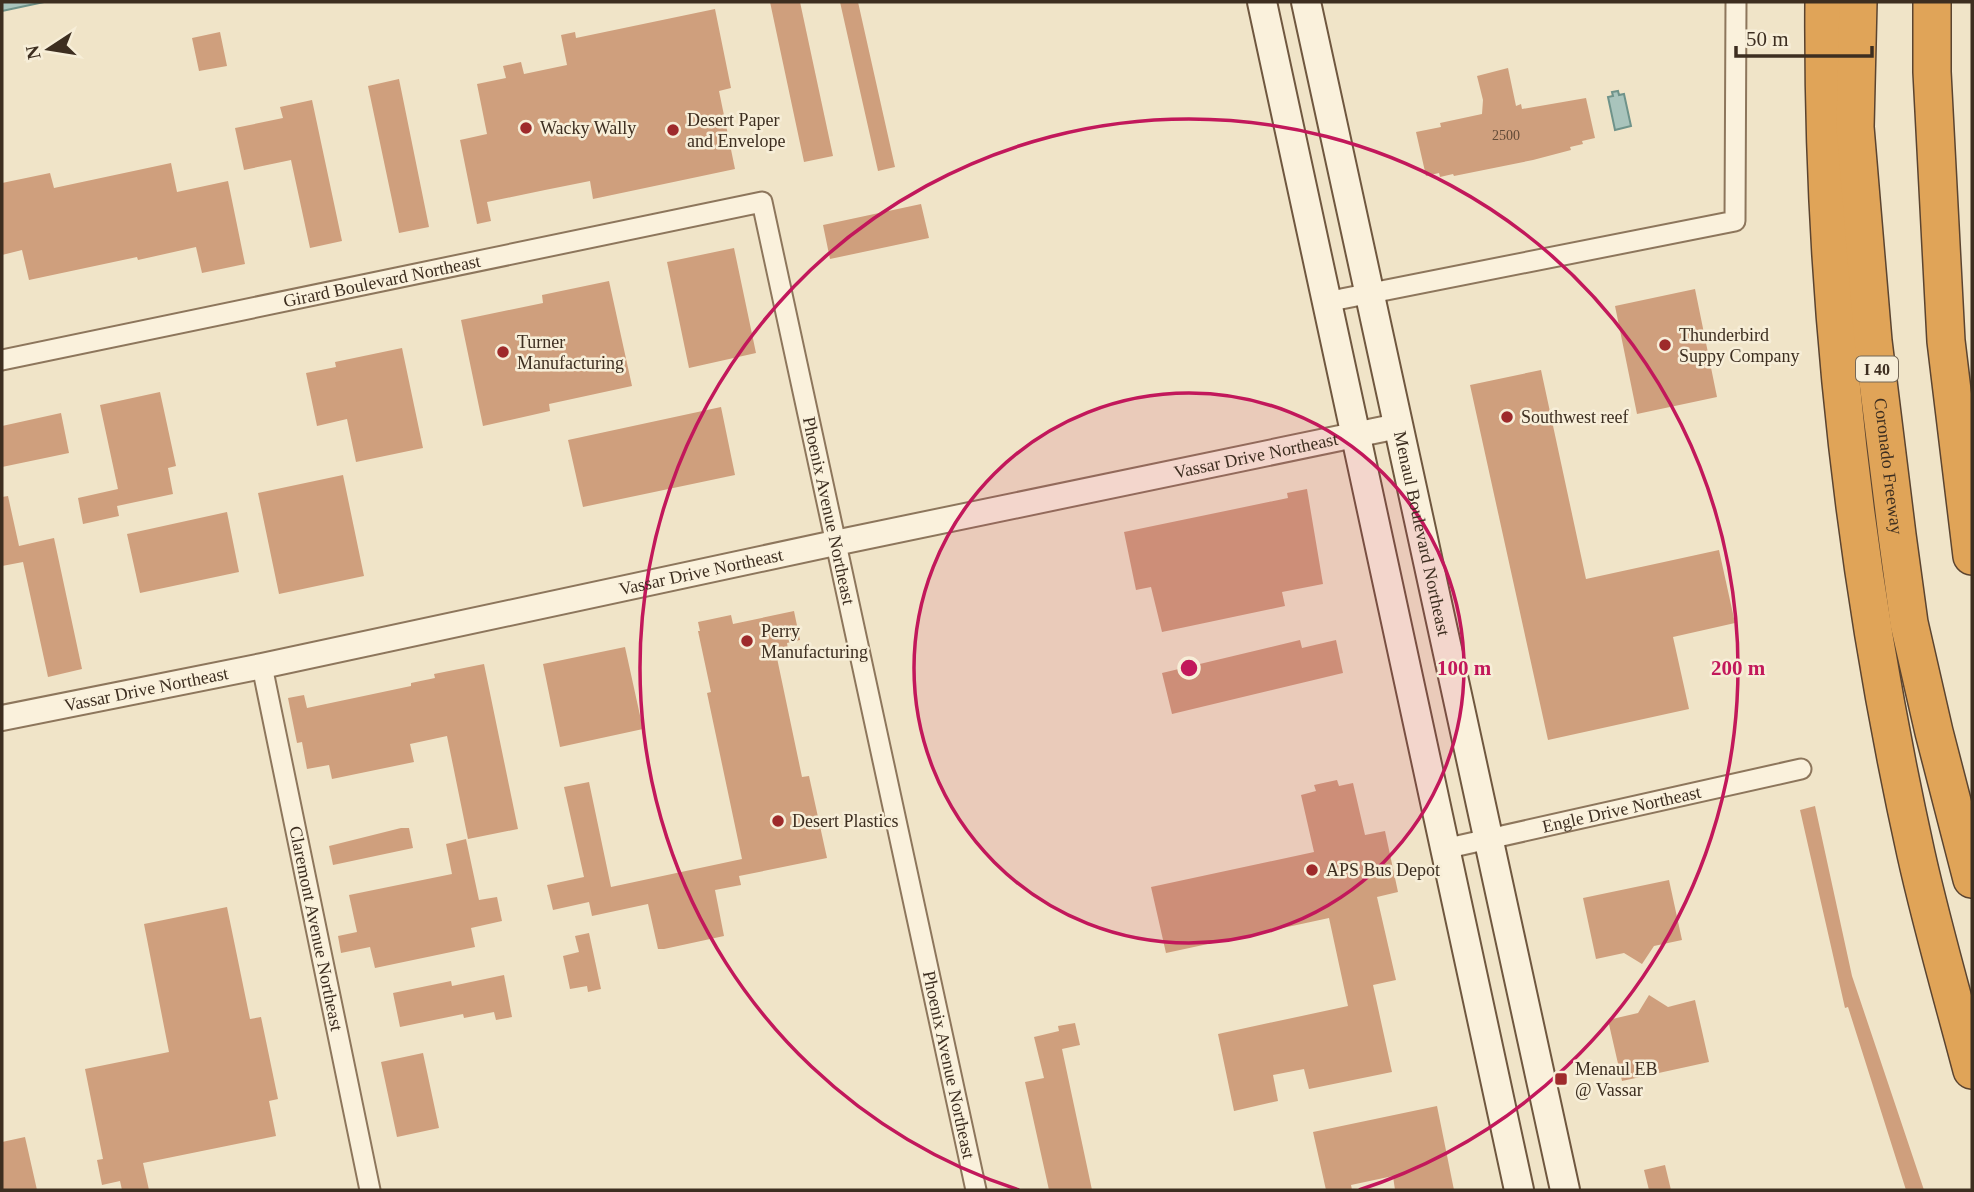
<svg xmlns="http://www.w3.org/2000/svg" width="1974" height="1192" font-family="Georgia,serif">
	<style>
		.water { fill: #a9c4bc; stroke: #6f938a; stroke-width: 2 }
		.building { fill: #cf9f7d }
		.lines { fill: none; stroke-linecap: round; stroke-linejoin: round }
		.minor-casing { stroke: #8d765c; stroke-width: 23 }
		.tertiary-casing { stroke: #8d765c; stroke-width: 28 }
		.secondary-casing { stroke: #6f573f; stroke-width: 32 }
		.motorway-casing { stroke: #5b4430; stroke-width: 40 }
		.minor { stroke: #faf1dc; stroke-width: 19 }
		.tertiary { stroke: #faf1dc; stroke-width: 24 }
		.secondary { stroke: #faf1dc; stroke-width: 28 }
		.motorway { stroke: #e0a458; stroke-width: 37 }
		.ring { fill: none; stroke: #c2185b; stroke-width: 3.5 }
		.poi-dot { fill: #9e2a2b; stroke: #f7eed8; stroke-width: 2.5 }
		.labels { text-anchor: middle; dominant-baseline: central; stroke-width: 5; stroke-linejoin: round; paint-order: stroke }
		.number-label { font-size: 14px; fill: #624a37 }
		.shield { fill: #f7eed8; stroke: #756857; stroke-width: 2 }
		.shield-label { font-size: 16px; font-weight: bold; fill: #3d2e20 }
		.poi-label { font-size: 18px; fill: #3d2e20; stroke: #f7eed8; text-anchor: start }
		.street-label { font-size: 18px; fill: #3d2e20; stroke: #f7eed8 }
		.centre { fill: #c2185b; stroke: #f7eed8; stroke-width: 3.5 }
		.ring-label { font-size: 21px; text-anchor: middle; font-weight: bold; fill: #c2185b; stroke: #f7eed8; stroke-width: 5; stroke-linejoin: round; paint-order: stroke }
	</style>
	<rect width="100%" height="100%" fill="#f0e4c8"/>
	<!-- water -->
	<path class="water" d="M 2,2 L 44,2 L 2,11 Z
		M 1618,91 L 1619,95 L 1624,94 L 1631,126 L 1615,130 L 1608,97 L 1613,96 L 1612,92 Z"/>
	<!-- building -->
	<path class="building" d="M 770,2 L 800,2 L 833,156 L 804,162 Z
		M 840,2 L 858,2 L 895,167 L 878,171 Z
		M 715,9 L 731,88 L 719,91 L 735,169 L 593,199 L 590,181 L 545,190 L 487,202 L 491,221 L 477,224 L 460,140 L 487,134 L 477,84 L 506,78 L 503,66 L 521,62 L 524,74 L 567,65 L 561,35 L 575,32 L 576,38 Z
		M 220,32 L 227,66 L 199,71 L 192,38 Z
		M 1508,68 L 1516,106 L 1521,104 L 1522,109 L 1586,98 L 1595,138 L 1582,141 L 1583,144 L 1570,147 L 1571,150 L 1533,160 L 1454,176 L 1453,174 L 1440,177 L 1439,173 L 1426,176 L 1416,132 L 1441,127 L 1440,123 L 1482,114 L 1483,100 L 1477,76 Z
		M 399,79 L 429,227 L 399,233 L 368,86 Z
		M 312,100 L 342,241 L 310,248 L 291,160 L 244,170 L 235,128 L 283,118 L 280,107 Z
		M 171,163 L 177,192 L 228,181 L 245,264 L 202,273 L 196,247 L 138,260 L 137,257 L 29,280 L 22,250 L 2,255 L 2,183 L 50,173 L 54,188 Z
		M 921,204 L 929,238 L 830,259 L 823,225 Z
		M 734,248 L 756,353 L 689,368 L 667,262 Z
		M 609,281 L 632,386 L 549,404 L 550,411 L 483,426 L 461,320 L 543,303 L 542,295 Z
		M 1695,289 L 1717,397 L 1637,414 L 1615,306 Z
		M 402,348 L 423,448 L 356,462 L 347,419 L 317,426 L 306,373 L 336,367 L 335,362 Z
		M 1541,370 L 1586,579 L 1719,550 L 1735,623 L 1673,637 L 1689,709 L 1548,740 L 1470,385 Z
		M 160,392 L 176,466 L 168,468 L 173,494 L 117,506 L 119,516 L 83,524 L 78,498 L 118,489 L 100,405 Z
		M 721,407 L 735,475 L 583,507 L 568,440 Z
		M 61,413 L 69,453 L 2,467 L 2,426 Z
		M 343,475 L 364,576 L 279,594 L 258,493 Z
		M 1307,489 L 1323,584 L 1282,592 L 1285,606 L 1162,632 L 1151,587 L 1136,590 L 1124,532 L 1288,498 L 1287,493 Z
		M 8,496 L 19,546 L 54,538 L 82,669 L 48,677 L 23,562 L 2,566 L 2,497 Z
		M 227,512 L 239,572 L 140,593 L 127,534 Z
		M 794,611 L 800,640 L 787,643 L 789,655 L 777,658 L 802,777 L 809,776 L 827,858 L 739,876 L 741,885 L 715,890 L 724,936 L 664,949 L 658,949 L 648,904 L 592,916 L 589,902 L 553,910 L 547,885 L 584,877 L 564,787 L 589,782 L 611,887 L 742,859 L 707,693 L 711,692 L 698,631 L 700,631 L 698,622 L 731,615 L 733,624 Z
		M 1300,640 L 1302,648 L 1336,640 L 1343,673 L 1172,714 L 1162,673 Z
		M 625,647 L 643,729 L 560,747 L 543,664 Z
		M 484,664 L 518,829 L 468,839 L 447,736 L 410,744 L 414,762 L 332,779 L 329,765 L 307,769 L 302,742 L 297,743 L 288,698 L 304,695 L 307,708 L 411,686 L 411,683 L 435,678 L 434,674 Z
		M 1337,780 L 1339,786 L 1353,783 L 1365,835 L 1385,831 L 1398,892 L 1377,897 L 1396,980 L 1373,985 L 1392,1072 L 1309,1089 L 1304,1069 L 1273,1075 L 1278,1101 L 1234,1111 L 1218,1034 L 1348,1006 L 1329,918 L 1166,953 L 1151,887 L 1314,852 L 1301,795 L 1316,791 L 1314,785 Z
		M 1815,806 L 1852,976 L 1924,1190 L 1906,1190 L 1848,1007 L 1845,1008 L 1800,810 Z
		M 401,828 L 409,828 L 413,848 L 333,865 L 329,846 Z
		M 466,839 L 479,900 L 497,897 L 502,921 L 471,928 L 475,947 L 375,968 L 370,947 L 341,953 L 338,936 L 357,932 L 349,895 L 452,874 L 446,844 Z
		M 1669,880 L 1682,940 L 1654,946 L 1642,964 L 1624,953 L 1596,959 L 1583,898 Z
		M 227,907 L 250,1019 L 261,1017 L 278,1099 L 269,1101 L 276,1136 L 143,1163 L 149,1190 L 122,1190 L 120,1181 L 102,1185 L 97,1160 L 103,1159 L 85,1069 L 169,1052 L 144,924 Z
		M 589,933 L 601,989 L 588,992 L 587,986 L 570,989 L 563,956 L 579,952 L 575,936 Z
		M 504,975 L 512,1017 L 496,1020 L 494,1012 L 464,1018 L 463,1014 L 400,1027 L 393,993 L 451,981 L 452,986 Z
		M 1649,995 L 1668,1007 L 1695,1000 L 1709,1062 L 1622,1081 L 1608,1020 L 1638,1013 Z
		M 1075,1023 L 1080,1045 L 1062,1049 L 1092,1190 L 1049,1190 L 1025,1082 L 1044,1078 L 1034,1037 L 1059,1031 L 1058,1026 Z
		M 423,1053 L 439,1128 L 397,1137 L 381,1062 Z
		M 1437,1106 L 1454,1190 L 1395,1190 L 1393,1176 L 1351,1185 L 1352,1190 L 1326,1190 L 1313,1132 Z
		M 25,1137 L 37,1190 L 2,1190 L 2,1142 Z
		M 1665,1165 L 1671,1190 L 1649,1190 L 1644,1170 Z"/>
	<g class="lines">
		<defs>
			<g id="minor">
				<path d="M 1326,302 L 1735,221 L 1736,2"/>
				<path id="s1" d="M 2,360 L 762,202 L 976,1190"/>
				<path id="s2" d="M 262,666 L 370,1190"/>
				<path id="s3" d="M 1444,849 L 1801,769"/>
			</g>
			<g id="tertiary">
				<path id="s4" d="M 2,718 L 262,666 L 835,543 L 1398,426"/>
			</g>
			<g id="secondary">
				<path d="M 1262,2 L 1519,1190"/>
				<path id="s5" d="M 1306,2 L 1565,1190"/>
			</g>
			<g id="motorway">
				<path d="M 1824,2 C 1822,288 1854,574 1916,854 C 1932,926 1953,998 1972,1070"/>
				<path id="s6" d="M 1858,2 L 1855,127 L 1873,341 L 1897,535 L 1909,623 L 1934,732 L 1972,879"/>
				<path d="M 1932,2 L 1932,72 L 1946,341 L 1972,556"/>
			</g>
		</defs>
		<!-- minor casing -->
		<use href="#minor" class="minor-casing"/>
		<!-- tertiary casing -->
		<use href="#tertiary" class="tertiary-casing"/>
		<!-- secondary casing -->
		<use href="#secondary" class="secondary-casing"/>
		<!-- motorway casing -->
		<use href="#motorway" class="motorway-casing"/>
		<!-- minor -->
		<use href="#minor" class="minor"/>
		<!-- tertiary -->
		<use href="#tertiary" class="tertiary"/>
		<!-- secondary -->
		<use href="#secondary" class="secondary"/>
		<!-- motorway -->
		<use href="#motorway" class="motorway"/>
	</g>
	<!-- distance rings -->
	<circle cx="1189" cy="668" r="275" fill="#c2185b" fill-opacity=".12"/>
	<g class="ring">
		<circle cx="1189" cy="668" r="275"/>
		<path d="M1019 1190A549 549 0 1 1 1359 1190"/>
	</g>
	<!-- markers -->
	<g class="poi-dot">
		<circle cx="526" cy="128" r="7"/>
		<circle cx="673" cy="130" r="7"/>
		<circle cx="1665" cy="345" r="7"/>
		<circle cx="503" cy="352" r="7"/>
		<circle cx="1507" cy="417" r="7"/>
		<circle cx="747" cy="641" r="7"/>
		<circle cx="778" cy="821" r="7"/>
		<circle cx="1312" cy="870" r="7"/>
		<rect x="1554" y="1072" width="14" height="14" rx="3.5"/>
	</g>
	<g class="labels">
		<!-- number labels -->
		<g class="number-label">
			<text x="1506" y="135">2500</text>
		</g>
		<!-- shield labels -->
		<rect class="shield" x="1856" y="356.5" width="42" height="25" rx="5"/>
		<g class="shield-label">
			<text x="1877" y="369">I 40</text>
		</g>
		<!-- poi labels -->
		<g class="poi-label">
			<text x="687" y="120">Desert Paper<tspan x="687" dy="21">and Envelope</tspan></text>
			<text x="540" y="128">Wacky Wally</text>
			<text x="1679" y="335">Thunderbird<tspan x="1679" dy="21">Suppy Company</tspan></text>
			<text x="517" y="342">Turner<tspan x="517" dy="21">Manufacturing</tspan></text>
			<text x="1521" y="417">Southwest reef</text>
			<text x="761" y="631">Perry<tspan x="761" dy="21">Manufacturing</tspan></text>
			<text x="792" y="821">Desert Plastics</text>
			<text x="1326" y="870">APS Bus Depot</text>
			<text x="1575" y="1069">Menaul EB<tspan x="1575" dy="21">@ Vassar</tspan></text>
		</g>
		<!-- street labels -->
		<g class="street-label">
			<text stroke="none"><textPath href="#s1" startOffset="388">Girard Boulevard Northeast</textPath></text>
			<text stroke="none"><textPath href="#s4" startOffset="1281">Vassar Drive Northeast</textPath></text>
			<text stroke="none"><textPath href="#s6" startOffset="466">Coronado Freeway</textPath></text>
			<text stroke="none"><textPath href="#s1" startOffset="1092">Phoenix Avenue Northeast</textPath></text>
			<text stroke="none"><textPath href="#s5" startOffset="544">Menaul Boulevard Northeast</textPath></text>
			<text stroke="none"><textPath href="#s4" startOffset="714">Vassar Drive Northeast</textPath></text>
			<text stroke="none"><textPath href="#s4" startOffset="147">Vassar Drive Northeast</textPath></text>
			<text stroke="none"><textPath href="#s3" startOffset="182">Engle Drive Northeast</textPath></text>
			<text stroke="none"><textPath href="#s2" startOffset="268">Claremont Avenue Northeast</textPath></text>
			<text stroke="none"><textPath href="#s1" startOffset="1659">Phoenix Avenue Northeast</textPath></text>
		</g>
	</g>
	<circle cx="1189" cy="668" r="10" class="centre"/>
	<g class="ring-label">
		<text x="1464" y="675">100 m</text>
		<text x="1738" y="675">200 m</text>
	</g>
	<!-- border -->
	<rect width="1974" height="1192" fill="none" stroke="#3d2e20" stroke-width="7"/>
	<!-- north arrow -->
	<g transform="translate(49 49) rotate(258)" stroke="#f7eed8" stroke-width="5" paint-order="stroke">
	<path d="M0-5L12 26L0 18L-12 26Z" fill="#3d2e20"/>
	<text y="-10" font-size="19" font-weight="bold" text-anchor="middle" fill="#3d2e20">N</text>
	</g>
	<!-- scale -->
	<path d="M1736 46v10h136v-10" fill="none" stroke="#3d2e20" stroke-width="3.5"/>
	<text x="1746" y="46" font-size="21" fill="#3d2e20" stroke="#f7eed8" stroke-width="5" paint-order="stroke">50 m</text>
</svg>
